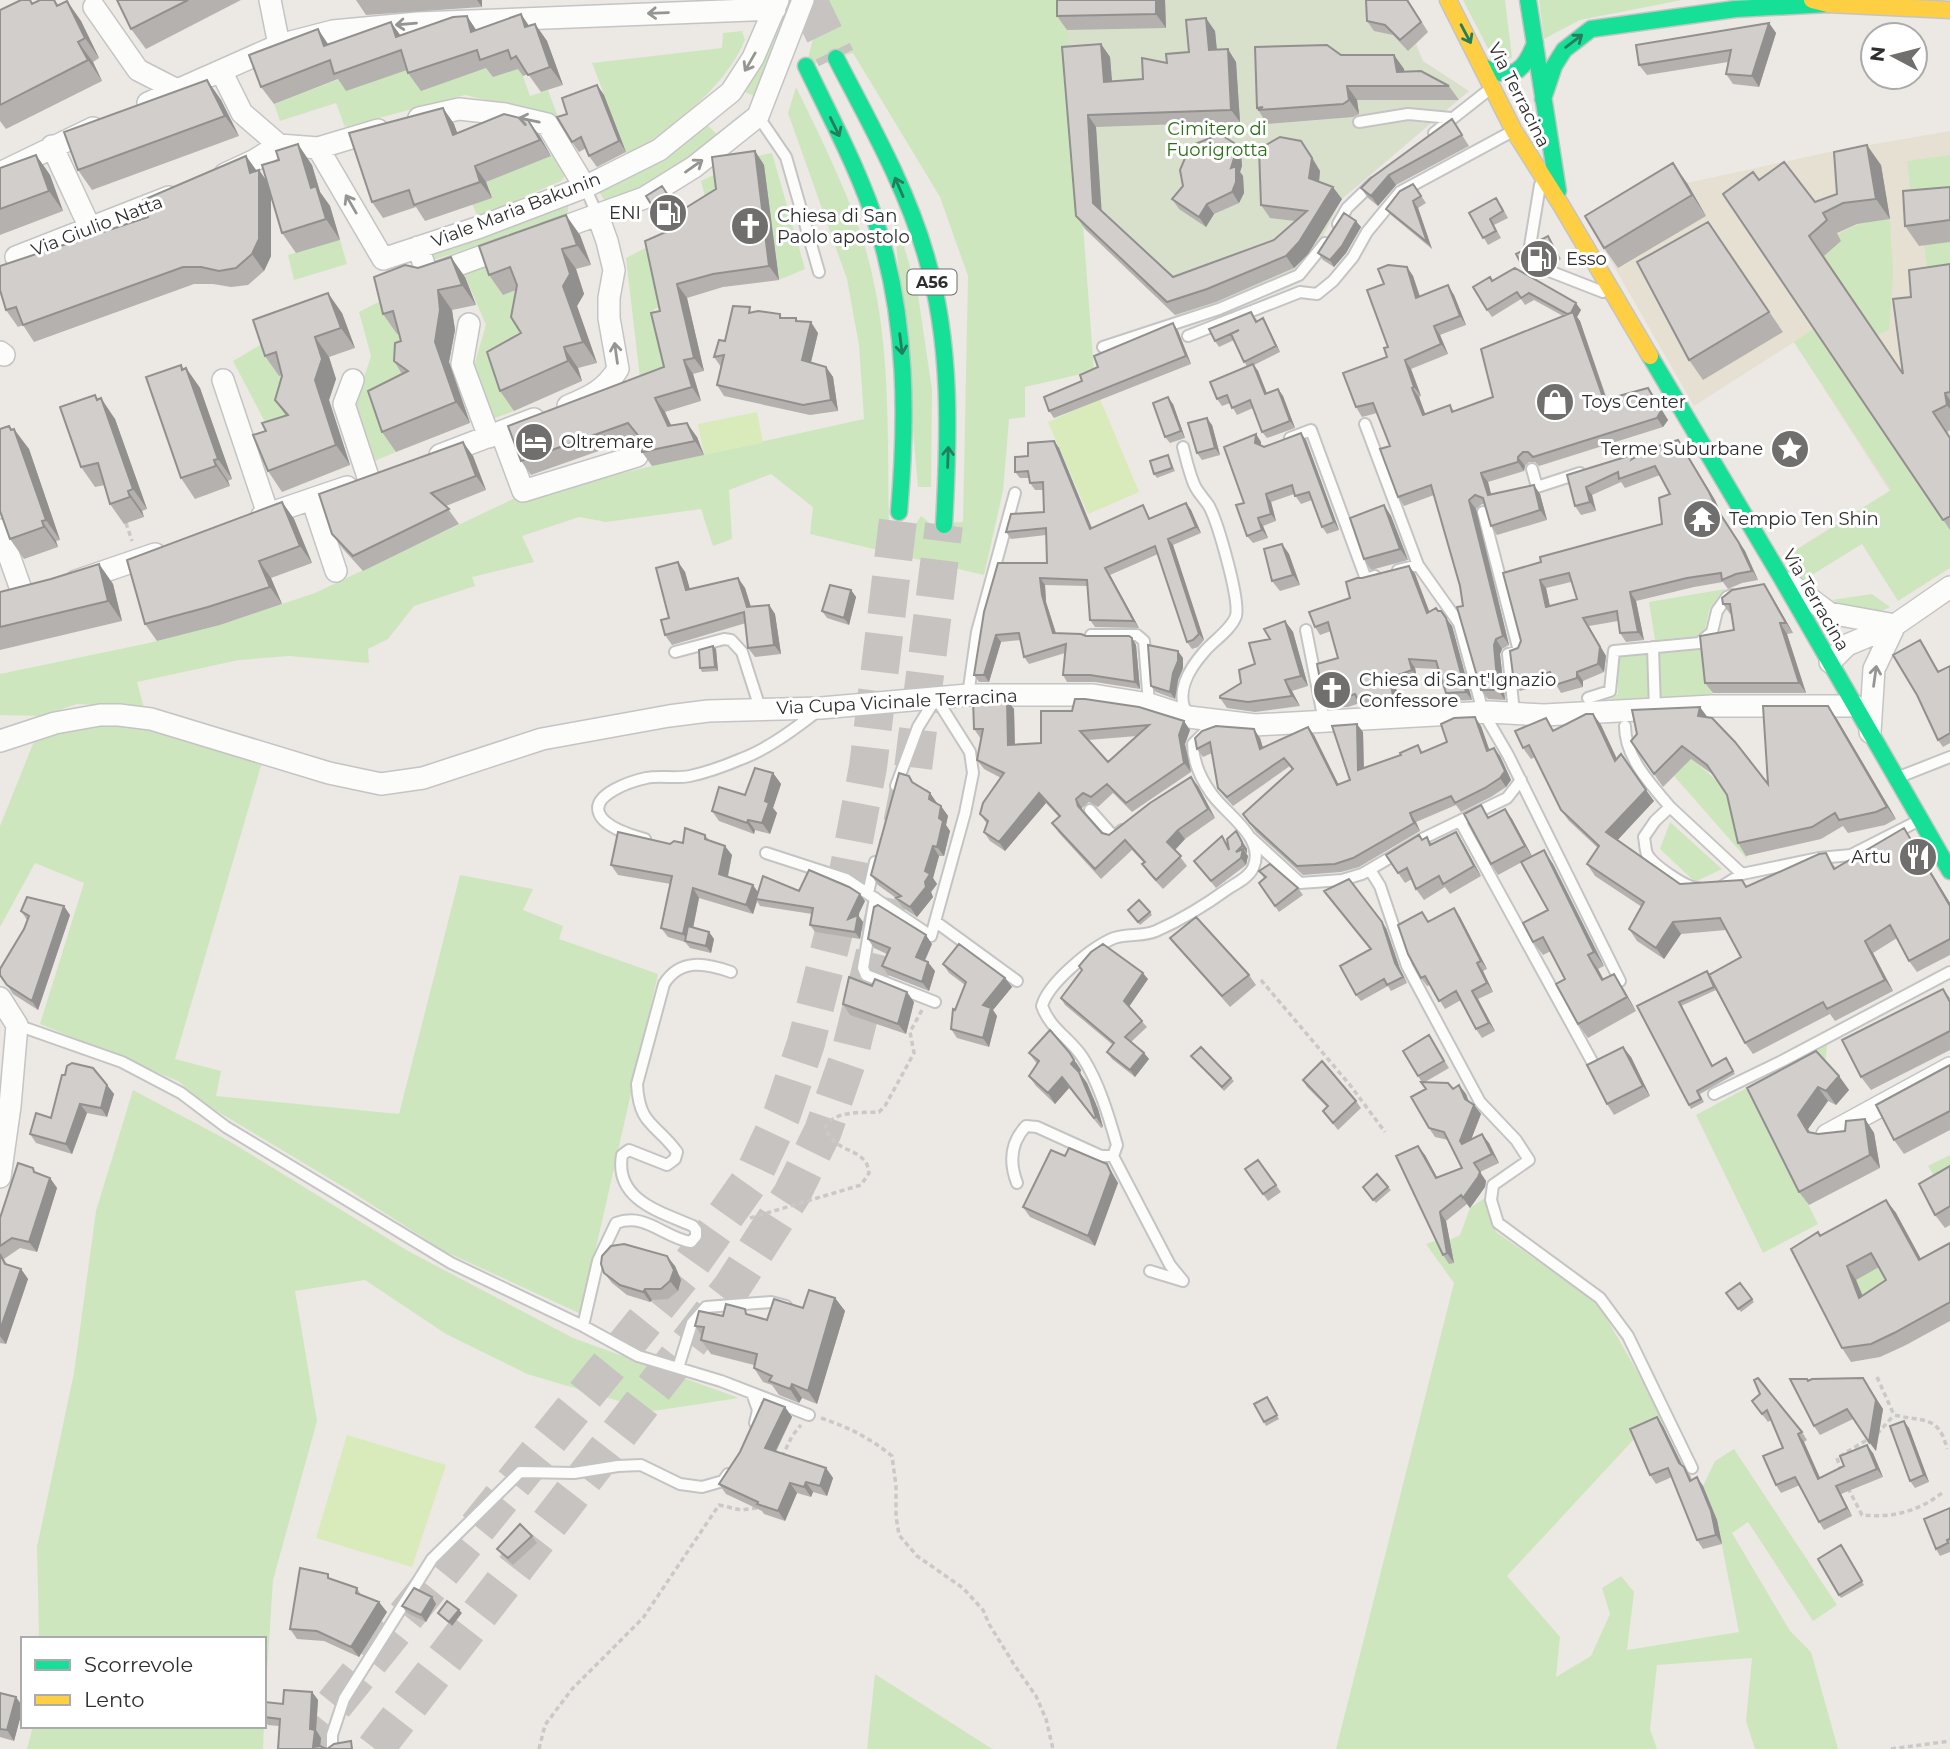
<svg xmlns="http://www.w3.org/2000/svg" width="1950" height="1749" font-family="Montserrat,sans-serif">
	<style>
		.education { fill: #e6e0d3 }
		.green { fill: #cee6be }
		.cemetery { fill: #d8e0cc }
		.pitch { fill: #d9eabb }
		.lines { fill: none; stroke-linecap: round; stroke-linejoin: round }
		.highway-tunnel { stroke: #c6c3c0; stroke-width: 38; stroke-dasharray: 38 19; stroke-linecap: butt }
		.lane-casing { stroke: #c5c4c5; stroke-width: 14 }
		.street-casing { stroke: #c5c4c5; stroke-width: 24 }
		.fast-casing { stroke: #c5c4c5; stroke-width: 19 }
		.slow-casing { stroke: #c5c4c5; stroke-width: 19 }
		.path { stroke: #c9c9c8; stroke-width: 3.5; stroke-dasharray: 5 3.5; stroke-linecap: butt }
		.lane { stroke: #fcfcfb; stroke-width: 10 }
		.street { stroke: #fcfcfb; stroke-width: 21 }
		.fast { stroke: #16e098; stroke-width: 16 }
		.slow { stroke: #ffcf43; stroke-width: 16 }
		.wall { fill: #b4b1af; fill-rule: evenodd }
		.shaded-wall { fill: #92908e }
		.building { fill: #d1cecb; stroke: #92908e; stroke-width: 2; fill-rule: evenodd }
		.oneway { stroke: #959594 }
		.oneway2 { stroke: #237e5e }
		.labels { text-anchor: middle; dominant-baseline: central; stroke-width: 6; stroke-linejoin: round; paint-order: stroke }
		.shield { fill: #fff; stroke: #6d6d6d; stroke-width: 2 }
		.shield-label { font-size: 16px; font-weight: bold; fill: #2e2e2e }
		.street-label { font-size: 18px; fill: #2e2e2e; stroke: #fff }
		.park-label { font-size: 18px; fill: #2c6e1b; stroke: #fff }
		.poi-label { font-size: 18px; fill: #2e2e2e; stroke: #fff; text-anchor: start }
	</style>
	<rect width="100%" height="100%" fill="#ece8e4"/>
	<!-- education -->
	<path class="education" d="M 1950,131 L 1950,568 L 1942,573 L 1794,342 L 1694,406 L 1597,237 L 1687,183 L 1829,152 Z"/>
	<!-- green -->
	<path class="green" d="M 823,0 L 1066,0 L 1094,371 L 1025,387 L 1025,417 L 1009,419 L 1003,491 L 984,575 L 810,534 L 813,507 L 771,474 L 729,490 L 732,539 L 713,546 L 701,509 L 606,522 L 579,517 L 522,536 L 534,562 L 472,577 L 475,586 L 414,606 L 388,639 L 368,649 L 369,663 L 289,656 L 239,660 L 137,682 L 144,708 L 77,704 L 41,716 L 0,715 L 0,674 L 149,643 L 220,625 L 315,593 L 513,499 L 652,466 L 864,419 L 859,345 L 847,279 L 788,113 L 796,87 C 821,138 847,190 864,244 C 892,335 887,432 889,525 L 898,534 L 912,530 L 921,516 L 931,524 L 963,522 L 968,276 L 940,197 L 853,53 L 806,66 Z
		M 1463,0 L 1505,0 L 1512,58 L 1494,60 Z
		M 1539,0 L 1682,0 L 1580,20 L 1544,39 Z
		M 776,29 L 785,33 L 754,96 L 745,92 Z
		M 742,31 L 745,40 C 723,91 672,126 628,157 L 592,63 L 722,48 L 723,33 Z
		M 489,67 L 520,68 L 530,96 L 548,90 L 558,117 L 465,95 L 345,127 L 336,103 L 280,121 L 274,104 L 342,78 L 413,68 L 421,90 Z
		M 706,124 L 720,137 L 668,175 L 607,205 L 597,188 Z
		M 772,153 L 805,269 L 779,280 L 764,166 L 748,158 Z
		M 552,155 L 566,174 L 561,181 L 478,217 L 472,204 L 486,182 Z
		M 1950,155 L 1950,191 L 1911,197 L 1907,161 Z
		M 722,171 L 709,213 L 701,181 Z
		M 568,205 L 568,211 L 565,216 L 430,261 L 426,249 Z
		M 893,208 L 918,295 L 932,390 L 931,487 L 918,487 Z
		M 1890,219 L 1893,274 L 1889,330 L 1877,335 L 1824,256 L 1841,241 L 1838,235 C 1854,223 1870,222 1890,219 Z
		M 690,225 L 666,305 L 654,309 L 671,373 L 640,378 L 626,258 Z
		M 340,240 L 347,264 L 294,280 L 288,255 Z
		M 1950,242 L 1950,276 L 1929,279 L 1924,245 Z
		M 492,263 L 524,287 L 525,337 L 501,372 L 514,411 L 490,420 L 472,372 L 486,325 L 462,269 Z
		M 388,297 L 397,333 L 408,331 L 416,361 L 382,411 L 396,452 L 372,462 L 353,412 L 371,356 L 359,312 Z
		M 1814,328 L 1950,530 L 1950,568 L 1898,601 L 1862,544 L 1802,581 L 1786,556 L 1891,490 L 1794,342 Z
		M 267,341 L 279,376 L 290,372 L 296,396 L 276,443 L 233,361 Z
		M 1725,589 L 1709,610 L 1705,630 L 1699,636 L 1655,640 L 1649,602 Z
		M 1872,594 L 1890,607 L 1873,615 L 1832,600 Z
		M 1707,646 L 1713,699 L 1661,702 L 1659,652 Z
		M 1648,653 L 1650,703 L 1598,707 L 1618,694 L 1618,654 Z
		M 132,721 L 263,759 L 175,1059 L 221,1071 L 216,1096 L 399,1114 L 460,875 L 533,889 L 523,910 L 563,926 L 559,939 L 658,974 L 581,1314 L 444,1251 L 352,1192 L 207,1105 L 178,1081 L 40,1024 L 84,883 L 35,863 L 0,927 L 0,826 L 37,734 Z
		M 1691,759 C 1735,792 1736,808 1747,859 L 1674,776 Z
		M 1670,822 L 1722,869 L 1695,882 L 1660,849 Z
		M 1827,1045 L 1825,1065 L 1756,1102 L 1818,1224 L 1763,1253 L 1696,1115 Z
		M 133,1090 L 229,1141 L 408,1251 L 573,1338 L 739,1398 L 653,1411 L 527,1374 L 446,1334 L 365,1280 L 295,1291 L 317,1421 L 273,1580 L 264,1718 L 264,1639 L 39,1639 L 37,1547 L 74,1373 L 96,1211 Z
		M 1950,1155 L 1950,1185 L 1942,1189 L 1928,1166 Z
		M 1485,1198 L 1496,1232 L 1597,1302 L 1667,1423 L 1636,1437 L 1507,1576 L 1560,1637 L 1556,1677 L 1591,1656 L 1610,1614 L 1602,1588 L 1621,1576 L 1634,1592 L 1627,1650 L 1739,1632 L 1717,1520 L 1703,1486 L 1715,1461 L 1734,1449 L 1837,1605 L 1813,1621 L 1748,1522 L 1732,1533 L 1790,1631 L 1811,1652 L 1838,1749 L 1755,1749 L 1746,1721 L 1752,1658 L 1657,1665 L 1650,1729 L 1657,1749 L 1336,1749 L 1454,1283 L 1426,1244 L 1438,1240 L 1450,1240 L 1460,1235 L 1470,1208 Z
		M 1847,1240 L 1881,1266 L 1920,1337 L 1907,1345 L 1878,1306 L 1853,1291 Z
		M 875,1674 L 989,1747 L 993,1749 L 867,1749 Z
		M 33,1726 L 264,1726 L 263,1749 L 27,1749 Z"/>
	<!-- cemetery -->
	<path class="cemetery" d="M 1064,0 L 1408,0 L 1428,32 L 1416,44 L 1423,61 L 1469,91 L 1342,199 L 1321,240 L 1298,268 L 1179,318 L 1085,229 L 1071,59 Z"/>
	<!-- pitch -->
	<path class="pitch" d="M 1100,399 L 1139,492 L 1088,514 L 1048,422 Z
		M 757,412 L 763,443 L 704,455 L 698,424 Z
		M 347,1435 L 446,1465 L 412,1567 L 316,1538 Z"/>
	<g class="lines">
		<!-- highway-tunnel -->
		<path class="highway-tunnel" d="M 808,0 L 836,58
			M 298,1749 L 691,1264 L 752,1178 L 782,1114 L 806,1043 L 845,888 L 868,767 L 899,512
			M 375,1749 L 732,1287 L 792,1194 L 823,1131 L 850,1053 L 883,920 L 913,769 L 944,525"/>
		<defs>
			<path id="lane" d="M 758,116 L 786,157 L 819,272
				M 1359,122 L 1408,114 L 1451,118
				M 1434,133 L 1490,89
				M 585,187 L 598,216
				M 1338,224 L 1347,208 L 1373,183
				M 1529,252 L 1540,185
				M 1544,269 L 1603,292
				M 1188,336 L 1300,292 L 1317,294 L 1333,281 L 1353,257 L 1367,232 L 1400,192 L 1511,132
				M 1103,347 L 1219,309 L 1299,275 L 1325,243
				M 1365,424 L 1418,565
				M 1290,438 L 1311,430 L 1366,579 L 1375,576
				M 1183,447 C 1186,459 1189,472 1194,484 C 1197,492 1204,498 1209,506 C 1218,523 1240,599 1236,616 C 1231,630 1213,641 1204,652 C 1189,669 1174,694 1188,715
				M 1532,469 L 1537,487 L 1580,473
				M 1483,512 L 1519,651 L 1508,654 L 1514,713
				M 1398,570 L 1418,565 L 1459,623 L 1483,712 L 1508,755 L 1620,981
				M 1306,630 L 1324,721
				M 1091,635 L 1137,635 L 1144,641 L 1149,704
				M 1653,647 L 1655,710
				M 675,652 L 724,639 L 731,640 L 742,652 L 760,708
				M 968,695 L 977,632 L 1015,493
				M 1588,698 L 1610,691 L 1614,651 L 1699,643 L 1712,632 L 1717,611 L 1727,597 L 1732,595
				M 1625,726 C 1625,758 1651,784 1670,807
				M 1899,777 L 1950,757
				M 1090,810 L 1114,837 L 1122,830
				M 1460,821 L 1595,1067
				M 1251,838 L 1300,883 L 1342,880 L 1362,874 L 1422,839 L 1507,798 L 1521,780
				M 645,839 C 632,836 604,827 599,813 C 592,794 632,781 646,778 C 660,775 675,779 690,776 C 704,773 727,765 741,759 C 768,749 796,728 819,710
				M 766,853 L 846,879 L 931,936 L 965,813 L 973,773 L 970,752 L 936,698 L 918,727 L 896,786
				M 1370,870 L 1380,886 L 1407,966 L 1480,1102 L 1516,1140 L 1529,1160 L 1493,1185 L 1491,1200 L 1498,1223 L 1600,1298 L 1628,1336 L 1692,1468
				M 1721,887 L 1742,874
				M 1698,888 C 1686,888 1653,865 1647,854 C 1645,849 1645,841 1644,837 L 1655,821 L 1670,807 L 1742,874 L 1819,858 L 1851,855 L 1918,821
				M 868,893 L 875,862
				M 875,898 L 863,968 L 866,975 L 935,1002
				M 936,922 L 1017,981
				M 17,1025 L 122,1062 L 181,1093 L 226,1127 L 451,1263 L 583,1326 L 638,1356 L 721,1381 L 809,1415
				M 1714,1094 L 1784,1060 L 1950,972
				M 1113,1156 L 1170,1265 L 1183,1281 L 1150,1271
				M 1017,1183 C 1009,1162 1010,1143 1026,1126 L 1037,1127 L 1101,1156 L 1113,1156 L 1117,1145 C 1109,1117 1099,1083 1083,1058 C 1071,1039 1050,1029 1042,1006 C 1048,983 1092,947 1114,938 C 1128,933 1142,937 1156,931 C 1181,920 1207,904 1229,888 C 1237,883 1249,877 1253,868 C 1267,838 1225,814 1211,793 C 1201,779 1193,761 1193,744 L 1205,732
				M 583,1326 L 598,1261 L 616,1223 C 646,1212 664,1238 691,1242 L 696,1236 L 696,1230 L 693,1226 C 661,1212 614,1200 622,1155 L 629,1150 L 667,1165 L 675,1159 L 677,1152 C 656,1123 639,1126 637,1084 L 664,984 C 680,958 706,963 731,972
				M 678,1368 L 692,1323 L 706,1307 L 771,1302 L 786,1306
				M 752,1393 L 758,1410 L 755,1423
				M 332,1749 L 332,1735 L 344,1699 L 432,1559 L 520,1472 L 574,1473 L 618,1466 L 641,1465 L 680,1484 L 702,1487 L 723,1481 L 728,1474"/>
			<path id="street" d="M 270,0 L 279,45
				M 94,7 L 138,70 L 177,90
				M 221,71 L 242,113 L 279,145
				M 148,103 L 279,45 L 333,31 L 418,23 L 775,9
				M 419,118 L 459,109 L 505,114 L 547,124 L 585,187
				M 52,146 L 90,228
				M 318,148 L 383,259 L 480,227 L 585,187 L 659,150 L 731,92 L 753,58 L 778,0
				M 0,173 L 93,128
				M 225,174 L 255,160 L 279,145 L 318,148 L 378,130
				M 547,233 L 644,198 L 694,167 L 758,116 L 803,0
				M 418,247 L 428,276 L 507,247
				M 16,257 L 169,197
				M 469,324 L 462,364 L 489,437
				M 0,352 L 4,355
				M 223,380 L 268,514
				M 353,380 L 344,404 L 369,480
				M 568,406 C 590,397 605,390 618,369 L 609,318 L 609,298 L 614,270 L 607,241 L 598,216
				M 501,432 L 523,491 L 637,456
				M 440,455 L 534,419
				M 312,499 L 336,571
				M 262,516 L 347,487
				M 0,530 L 23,595
				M 76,581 L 155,554
				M 1789,583 L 1829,613 L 1895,625
				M 1830,662 L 1847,645 L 1895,625 L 1950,587
				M 1870,732 L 1874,669 L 1895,625
				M 0,741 L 55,723 L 100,715 L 119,715 L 151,719 L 329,773 L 381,784 L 423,778 L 542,739 L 669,716 L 708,711 L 821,708 L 968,695 L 1093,695 L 1149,704 L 1189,717 L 1255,725 L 1489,712 L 1544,715 L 1712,706 L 1855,706
				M 0,998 L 17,1025 L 10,1106 L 0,1177
				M 1827,1135 L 1950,1068"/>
			<path id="fast" d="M 1528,0 L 1558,191
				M 836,58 C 869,122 906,186 926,256 C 952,344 949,435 944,525
				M 806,66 C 832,120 861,174 879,232 C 907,323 907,418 899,512
				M 1483,67 C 1513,81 1524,72 1535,43
				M 1543,99 L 1554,66 L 1564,50 L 1591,29 L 1735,9 L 1828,4
				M 1650,356 L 1781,577 L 1950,871"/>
			<path id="slow" d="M 1448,0 L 1514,131 L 1561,205 L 1650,356
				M 1812,0 L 1828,4 L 1950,10"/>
		</defs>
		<!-- lane casing -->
		<use href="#lane" class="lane-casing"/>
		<!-- street casing -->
		<use href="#street" class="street-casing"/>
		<!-- fast casing -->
		<use href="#fast" class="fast-casing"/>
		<!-- slow casing -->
		<use href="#slow" class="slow-casing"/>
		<!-- path -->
		<path class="path" d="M 126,523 L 132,541
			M 1261,980 L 1350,1085 L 1385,1132
			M 750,1218 L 861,1185 L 869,1173 C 868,1169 868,1165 865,1161 C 853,1147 834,1151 825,1127 C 836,1110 860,1113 879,1112 L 885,1106 L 914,1053 L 910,1032 L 922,1010
			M 1877,1377 L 1894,1415 C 1924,1422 1939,1415 1947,1449
			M 821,1418 C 848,1427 870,1438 892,1456 L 896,1486 L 896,1516 L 899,1535 L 917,1556 L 963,1588 L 983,1610 L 989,1624 L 1015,1666 L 1036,1696 L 1046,1719 L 1053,1749
			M 1877,1434 L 1894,1415
			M 782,1457 L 792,1436 L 801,1425
			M 1841,1471 L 1837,1458 L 1870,1438
			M 1848,1488 L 1862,1515 C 1892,1518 1917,1512 1942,1493
			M 539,1749 L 545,1725 L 572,1689 L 643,1618 L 719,1505 L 741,1510 L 757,1508 L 759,1505
			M 1891,1749 L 1950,1741"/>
		<!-- lane -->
		<use href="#lane" class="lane"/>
		<!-- street -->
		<use href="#street" class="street"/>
		<!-- fast -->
		<use href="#fast" class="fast"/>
		<!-- slow -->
		<use href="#slow" class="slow"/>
	</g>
	<!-- wall -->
	<path class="wall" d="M 55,0 L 58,5 L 67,1 L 81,21 L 99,58 L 93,62 L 102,81 L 6,129 L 0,121 L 0,9 L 1,10 Z
		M 117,0 L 241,0 L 146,49 L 131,29 Z
		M 356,0 L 482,0 L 482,7 L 366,15 Z
		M 1165,0 L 1166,28 L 1067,30 L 1057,16 Z
		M 1366,0 L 1408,0 L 1428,32 L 1408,51 L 1393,35 L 1374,31 L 1367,21 Z
		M 521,14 L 529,26 L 535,24 L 547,41 L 563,85 L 541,92 L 528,74 L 523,76 L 518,69 L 493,77 L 486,68 L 421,91 L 408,73 L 407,70 L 346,91 L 338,79 L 274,104 L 261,87 L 318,29 L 328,45 L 400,35 L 476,30 Z
		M 1769,23 L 1776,33 L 1759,87 L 1733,84 L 1726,74 L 1728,62 L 1647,75 L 1639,65 Z
		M 1215,31 L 1217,50 L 1236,62 L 1240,122 L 1096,127 L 1101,211 L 1173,277 L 1274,240 L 1295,221 L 1270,218 L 1261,205 L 1310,153 L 1320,171 L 1319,182 L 1342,199 L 1308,254 L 1294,268 L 1216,302 L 1175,315 L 1085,229 L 1076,216 L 1062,47 L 1101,44 L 1110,57 L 1112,81 L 1143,79 L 1167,63 L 1189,52 Z
		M 1341,55 L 1394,55 L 1404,69 L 1404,72 L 1449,86 L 1459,100 L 1357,100 L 1359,114 L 1353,117 L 1267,124 L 1257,108 Z
		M 207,80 L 221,100 L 239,136 L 92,190 L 78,170 Z
		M 597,85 L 604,95 L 626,152 L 597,167 L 589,156 L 586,148 L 579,152 L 572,142 L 567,114 Z
		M 443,108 L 454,124 L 457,133 L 539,135 L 551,156 L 486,182 L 492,198 L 425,221 L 416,207 L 383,218 L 372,202 Z
		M 1452,119 L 1469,146 L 1396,185 L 1378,206 L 1368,198 L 1361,188 Z
		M 1234,143 L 1241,153 L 1242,166 L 1240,172 L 1243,176 L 1244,193 L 1239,203 L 1214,214 L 1206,227 L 1179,209 L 1172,199 Z
		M 755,151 L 764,165 L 779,280 L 723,287 L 687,298 L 704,371 L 693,374 L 701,401 L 665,412 L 671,426 L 697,437 L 704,455 L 652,466 L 642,452 L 640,440 L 638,437 L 531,475 L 521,461 L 664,367 L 660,311 L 672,200 L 680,212 L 716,189 Z
		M 36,155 L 50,175 L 63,211 L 0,235 L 0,168 Z
		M 246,156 L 257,171 L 259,170 L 267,182 L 312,165 L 320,192 L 330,206 L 340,240 L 296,253 L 282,233 L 271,194 L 271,256 L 264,271 L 248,285 L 231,287 L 213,284 L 194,284 L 34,342 L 23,325 L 18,327 L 6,310 L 148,217 Z
		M 1881,165 L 1890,219 L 1857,224 L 1837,233 L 1841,241 L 1824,256 L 1903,373 L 1911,297 L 1950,264 L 1950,430 L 1947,432 L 1950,437 L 1950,530 L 1723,194 L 1759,180 L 1815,202 L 1837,194 Z
		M 1687,183 L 1706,216 L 1618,268 L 1604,248 Z
		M 1413,184 L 1426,203 L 1418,208 L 1432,249 L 1391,215 L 1386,209 Z
		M 1950,187 L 1950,242 L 1919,246 L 1905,226 Z
		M 1501,205 L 1508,218 L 1494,225 L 1501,238 L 1488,245 L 1469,213 Z
		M 1356,221 L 1361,227 L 1346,253 L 1334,267 L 1323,260 L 1318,253 Z
		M 1708,222 L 1783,332 L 1703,380 L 1689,360 Z
		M 580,235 L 591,265 L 576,269 L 584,294 L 577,306 L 597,363 L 578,368 L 582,381 L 514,411 L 500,391 L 521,333 L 516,290 L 503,295 L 489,275 Z
		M 1550,240 L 1561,259 L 1553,264 L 1540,262 L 1536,267 L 1537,272 L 1530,276 L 1581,310 L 1577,317 L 1580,321 L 1607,399 L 1648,388 L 1668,420 L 1663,427 L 1539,466 L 1535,462 L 1529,462 L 1525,466 L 1524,471 L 1488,482 L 1491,495 L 1540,494 L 1547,520 L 1497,535 L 1491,526 L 1485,505 L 1482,504 L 1476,509 L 1509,645 L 1502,649 L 1500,654 L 1505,700 L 1488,699 L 1481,690 L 1460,586 L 1434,495 L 1404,506 L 1398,497 L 1390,446 L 1377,413 L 1362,417 L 1356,407 L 1387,357 L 1388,347 L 1384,284 L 1407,267 L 1413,276 L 1420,296 L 1454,295 L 1466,325 L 1440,335 L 1448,354 L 1411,369 L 1421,396 L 1419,397 L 1425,414 L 1450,405 L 1454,411 L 1493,397 L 1563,316 L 1534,300 L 1525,305 L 1521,299 L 1492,317 L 1487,310 L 1492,281 L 1528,275 L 1516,254 L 1525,256 L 1530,256 Z
		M 465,277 L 476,305 L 452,310 L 455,330 L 449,362 L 470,423 L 396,452 L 382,432 L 402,374 L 394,361 L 401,341 L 399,333 L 397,334 L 383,314 Z
		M 753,312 L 780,314 L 782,318 L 796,318 L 799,322 L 818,333 L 811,362 L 826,367 L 833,377 L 838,411 L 810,415 L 724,396 L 717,385 L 721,367 L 714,357 L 725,341 Z
		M 342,313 L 355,348 L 329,357 L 336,379 L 329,400 L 350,465 L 282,492 L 268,471 L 266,431 L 286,416 L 275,400 L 282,375 L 279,376 L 265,356 Z
		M 1256,318 L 1257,321 L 1263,318 L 1267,325 L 1280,352 L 1254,365 L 1258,371 L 1267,394 L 1278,389 L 1283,396 L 1295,428 L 1267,438 L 1262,432 L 1253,408 L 1237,415 L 1230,403 L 1222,406 L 1217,399 L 1247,367 L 1234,340 L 1219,347 L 1215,341 Z
		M 1173,323 L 1178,331 L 1191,364 L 1054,418 L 1049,411 L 1098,367 Z
		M 186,368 L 200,388 L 232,479 L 228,481 L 230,486 L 195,499 L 181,478 L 184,369 Z
		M 98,399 L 115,419 L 147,509 L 142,511 L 144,517 L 124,524 L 110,504 L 105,485 L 95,487 L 81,467 Z
		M 1173,404 L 1185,438 L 1170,443 L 1165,437 Z
		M 1212,425 L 1220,455 L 1202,460 L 1197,453 Z
		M 12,430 L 29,449 L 60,540 L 56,541 L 58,547 L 24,559 L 10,539 Z
		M 1256,434 L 1261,442 L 1261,445 L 1264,447 L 1306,440 L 1339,530 L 1327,534 L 1322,527 L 1312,500 L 1301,504 L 1294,494 L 1271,502 L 1276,521 L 1263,526 L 1268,538 L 1253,543 L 1247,536 L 1244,503 Z
		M 1678,440 L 1715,500 L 1723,518 L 1745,551 L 1758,580 L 1742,583 L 1728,589 L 1723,582 L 1694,587 L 1636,601 L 1644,640 L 1626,642 L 1620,633 L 1618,621 L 1589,626 L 1606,656 L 1604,672 L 1583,681 L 1583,687 L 1561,693 L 1554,681 L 1520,691 L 1514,683 L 1518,648 L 1541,562 L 1662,524 L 1670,494 L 1660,475 L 1625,488 L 1621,482 L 1592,495 L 1596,511 L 1581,515 L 1575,506 L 1567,475 L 1635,454 L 1637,456 ZM 1571,582 L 1577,599 L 1550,606 L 1546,588 Z
		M 1054,441 L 1059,448 L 1092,528 L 1143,505 L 1150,518 L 1186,503 L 1191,510 L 1201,533 L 1173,545 L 1204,640 L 1198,647 L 1192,649 L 1187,642 L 1158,554 L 1110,575 L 1139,628 L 1095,627 L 1090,620 L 1087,586 L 1045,585 L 1046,602 L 1056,633 L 1086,636 L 1132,638 L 1136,645 L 1140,689 L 1095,682 L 1067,682 L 1063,675 L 1065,653 L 1029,664 L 1024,657 L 1021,640 L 1001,642 L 989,682 L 979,682 L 974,675 L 984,612 L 1047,563 L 1046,535 L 1011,539 L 1006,532 L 1044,512 L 1043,490 L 1035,490 L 1030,483 L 1029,478 L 1020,478 L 1015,472 L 1028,456 Z
		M 1168,455 L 1170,459 L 1175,471 L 1157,478 L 1154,474 Z
		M 473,456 L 486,490 L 446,506 L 459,524 L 363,571 L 343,549 L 332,534 Z
		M 282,502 L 294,519 L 312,563 L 271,578 L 282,604 L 220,625 L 157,641 L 145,624 Z
		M 1384,505 L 1391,516 L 1408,560 L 1371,570 L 1364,559 Z
		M 1282,544 L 1289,554 L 1300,585 L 1280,591 L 1272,581 Z
		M 678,562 L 685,572 L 690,590 L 738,578 L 745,588 L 751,607 L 769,605 L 775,614 L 781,654 L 755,657 L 748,648 L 746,623 L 672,645 L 665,635 Z
		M 99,564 L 113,584 L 122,621 L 0,650 L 0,592 L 51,579 Z
		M 1409,566 L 1415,574 L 1429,612 L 1436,608 L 1452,626 L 1472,700 L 1452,701 L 1446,693 L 1439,669 L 1415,668 L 1417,678 L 1396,687 L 1399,704 L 1362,706 L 1360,703 L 1348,707 L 1329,708 L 1324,700 L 1338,658 L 1331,631 L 1320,635 L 1315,627 L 1350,598 L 1362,578 Z
		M 851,590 L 856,597 L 849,625 L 827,618 L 822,611 Z
		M 1771,595 L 1793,633 L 1787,634 L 1806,693 L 1713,693 L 1705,683 L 1734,630 L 1732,614 L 1730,614 L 1723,604 Z
		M 1285,621 L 1293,632 L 1308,686 L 1292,691 L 1300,706 L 1255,712 L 1227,708 L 1220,698 L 1241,683 L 1255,664 L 1270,639 Z
		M 1920,640 L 1939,672 L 1950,666 L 1950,743 L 1943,747 L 1938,740 Z
		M 713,646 L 716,649 L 718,671 L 702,672 L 700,668 Z
		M 1183,658 L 1183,668 L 1178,680 L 1175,699 L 1156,692 L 1151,686 Z
		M 1007,700 L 1014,709 L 1015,744 L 1041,743 L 1041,711 L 1190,730 L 1185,744 L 1191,772 L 1132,812 L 1113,793 L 1098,807 L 1089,802 L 1082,808 L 1083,813 L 1102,833 L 1109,835 L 1198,786 L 1215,818 L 1185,839 L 1175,850 L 1187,866 L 1163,889 L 1149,874 L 1142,864 L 1144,863 L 1132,850 L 1101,879 L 1059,833 L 1052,823 L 1059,817 L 1046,803 L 1005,851 L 990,841 L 984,832 L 987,824 L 980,814 L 1001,778 L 984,769 L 977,760 L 981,739 L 974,729 ZM 1137,736 L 1108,762 L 1088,740 Z
		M 1828,706 L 1837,719 L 1896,819 L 1885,825 L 1848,833 L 1843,826 L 1821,839 L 1746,856 L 1738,843 L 1727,795 L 1715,776 L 1691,759 L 1663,787 L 1631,741 L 1707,717 L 1768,784 Z
		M 1593,714 L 1601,725 L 1617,759 L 1654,801 L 1617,840 L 1680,884 L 1747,887 L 1834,865 L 1835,868 L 1904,828 L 1950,903 L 1950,955 L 1917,972 L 1909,961 L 1897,938 L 1873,953 L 1893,991 L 1835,1021 L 1830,1014 L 1753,1054 L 1745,1043 L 1716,990 L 1681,1006 L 1713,1066 L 1726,1058 L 1735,1074 L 1700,1094 L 1704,1102 L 1691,1109 L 1637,1006 L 1707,971 L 1709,975 L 1741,957 L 1726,930 L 1681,934 L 1664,959 L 1637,941 L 1629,929 L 1642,907 L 1595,876 L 1587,864 L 1598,848 L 1569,821 L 1561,810 L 1535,757 L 1531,759 L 1523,748 L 1555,730 Z
		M 1481,726 L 1489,750 L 1500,756 L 1511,780 L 1506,787 L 1491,797 L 1461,812 L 1456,805 L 1416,822 L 1420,831 L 1359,867 L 1341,872 L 1303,875 L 1256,832 L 1243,814 L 1292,770 L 1290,766 L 1233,806 L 1224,796 L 1218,788 L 1212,753 L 1203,757 L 1197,749 L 1195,738 L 1260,738 L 1263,748 L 1308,727 L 1314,735 L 1339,785 L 1350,780 L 1363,732 L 1364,768 L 1401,755 L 1418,745 L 1423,753 Z
		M 773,773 L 781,784 L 773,808 L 777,813 L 770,834 L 755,830 L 754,834 L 719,821 L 712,811 L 745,795 Z
		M 912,782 L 930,793 L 937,804 L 941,806 L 948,816 L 946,825 L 950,831 L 944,856 L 939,856 L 933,878 L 937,884 L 931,892 L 933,897 L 917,917 L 903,908 L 896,898 L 878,885 L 871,875 Z
		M 1505,809 L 1512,819 L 1532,856 L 1553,864 L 1604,966 L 1598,969 L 1603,979 L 1623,988 L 1636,1011 L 1588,1038 L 1578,1024 L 1565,979 L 1551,951 L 1543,955 L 1533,942 L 1548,910 L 1522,862 L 1498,875 L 1491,864 L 1489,817 Z
		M 705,835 L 709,840 L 732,855 L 728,877 L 758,892 L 799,891 L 865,901 L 858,915 L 863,922 L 860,939 L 815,932 L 810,925 L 812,914 L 760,906 L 757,901 L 753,914 L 699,898 L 693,928 L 709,932 L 714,939 L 711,953 L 690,948 L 685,942 L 668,937 L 661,928 L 671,884 L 618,875 L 611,865 L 670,844 L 683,843 Z
		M 1427,837 L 1432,844 L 1463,843 L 1481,876 L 1450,894 L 1445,887 L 1424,900 L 1416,889 L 1412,879 L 1405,883 L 1386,855 Z
		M 1240,838 L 1247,849 L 1247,853 L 1246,854 L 1248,856 L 1246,865 L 1216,888 L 1194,861 L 1228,845 Z
		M 1259,871 L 1298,888 L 1303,895 L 1279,912 L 1259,883 L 1264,878 Z
		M 1454,908 L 1460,917 L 1487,969 L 1483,971 L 1493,992 L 1478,999 L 1495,1031 L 1482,1038 L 1476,1029 L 1461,1000 L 1445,1009 L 1430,985 L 1427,986 L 1421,978 L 1429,921 Z
		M 1128,910 L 1150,912 L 1152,915 L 1140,925 Z
		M 21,911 L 70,915 L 38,1010 L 13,994 L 0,975 L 24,929 L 27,920 Z
		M 1386,928 L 1400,969 L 1407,983 L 1391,991 L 1388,986 L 1361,1001 L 1356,995 L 1371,949 Z
		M 1170,938 L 1249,975 L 1256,985 L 1230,1007 L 1178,948 Z
		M 868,939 L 932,944 L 925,961 L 935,971 L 929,991 L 888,975 L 882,966 L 887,954 L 874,948 Z
		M 943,964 L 1005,978 L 1012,987 L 993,1010 L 997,1016 L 989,1047 L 957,1038 L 951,1029 L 955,1010 L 965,985 L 949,973 Z
		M 1079,966 L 1148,979 L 1129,1007 L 1147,1027 L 1131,1042 L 1144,1053 L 1149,1059 L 1135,1077 L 1112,1059 L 1107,1052 L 1113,1045 L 1065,1005 L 1061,998 L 1082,970 Z
		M 1943,989 L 1950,998 L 1950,1050 L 1871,1090 L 1861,1077 Z
		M 914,1002 L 906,1034 L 850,1015 L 843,1004 Z
		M 1429,1035 L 1449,1068 L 1425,1082 L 1453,1089 L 1459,1085 L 1466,1094 L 1469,1101 L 1474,1105 L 1481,1114 L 1471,1140 L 1489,1143 L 1499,1163 L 1480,1172 L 1486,1181 L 1485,1187 L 1470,1208 L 1467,1204 L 1446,1221 L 1454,1263 L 1449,1264 L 1443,1255 L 1425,1155 L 1437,1177 L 1462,1168 L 1448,1140 L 1435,1137 L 1429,1128 L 1426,1089 L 1418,1076 Z
		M 1029,1053 L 1076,1062 L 1081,1070 L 1080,1073 L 1087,1083 L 1098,1109 L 1103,1127 L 1101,1128 L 1069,1088 L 1055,1104 L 1036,1086 L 1029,1076 L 1037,1064 Z
		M 1191,1056 L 1231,1078 L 1234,1081 L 1224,1091 Z
		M 1631,1057 L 1650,1096 L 1614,1115 L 1607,1104 Z
		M 1950,1065 L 1950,1130 L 1904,1154 L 1894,1140 Z
		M 1839,1076 L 1849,1090 L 1836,1105 L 1828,1101 L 1808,1129 L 1810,1133 L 1818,1134 L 1845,1131 L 1865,1119 L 1874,1133 L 1880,1168 L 1809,1205 L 1799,1192 L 1747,1088 Z
		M 1303,1080 L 1356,1101 L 1361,1108 L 1338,1130 L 1323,1111 L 1327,1107 L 1307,1087 Z
		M 107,1085 L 114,1094 L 107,1117 L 87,1113 L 72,1154 L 36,1143 L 30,1134 L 51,1118 Z
		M 1065,1156 L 1107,1164 L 1118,1183 L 1095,1246 L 1030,1217 L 1023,1207 Z
		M 1258,1160 L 1281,1192 L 1268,1201 L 1245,1169 Z
		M 1950,1166 L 1950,1225 L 1945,1228 L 1935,1215 Z
		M 36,1172 L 50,1178 L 57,1188 L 37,1252 L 20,1248 L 4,1259 L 7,1264 L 21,1269 L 28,1279 L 6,1344 L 0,1343 L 0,1218 Z
		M 1363,1187 L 1388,1187 L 1391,1190 L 1376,1203 Z
		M 1886,1200 L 1896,1213 L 1921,1259 L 1950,1243 L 1950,1321 L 1904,1346 L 1880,1357 L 1851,1362 L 1842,1348 L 1820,1236 ZM 1879,1267 L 1886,1280 L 1863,1296 L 1856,1280 Z
		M 675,1266 L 681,1280 L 678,1291 L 668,1299 L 652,1300 L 650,1302 L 627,1295 L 612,1283 L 604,1273 Z
		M 1740,1283 L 1754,1302 L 1741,1312 L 1726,1293 Z
		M 835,1298 L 845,1311 L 817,1404 L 802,1398 L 799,1403 L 779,1395 L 772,1385 L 763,1382 L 754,1368 L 754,1365 L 711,1354 L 701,1340 L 702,1336 L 695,1326 L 723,1316 L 749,1315 L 767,1320 Z
		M 1863,1378 L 1883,1409 L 1876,1451 L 1853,1419 L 1820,1435 L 1814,1426 L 1808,1381 Z
		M 1267,1397 L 1279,1419 L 1266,1426 L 1264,1422 Z
		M 1752,1401 L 1802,1432 L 1807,1440 L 1804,1442 L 1820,1478 L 1873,1453 L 1883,1477 L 1841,1494 L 1852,1516 L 1824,1530 L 1819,1522 L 1800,1485 L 1781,1493 L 1776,1485 L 1783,1448 L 1771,1420 L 1768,1422 Z
		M 785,1407 L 792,1417 L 776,1452 L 826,1468 L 833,1478 L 827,1496 L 813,1492 L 811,1497 L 797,1493 L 785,1521 L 764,1514 L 762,1511 L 726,1494 L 719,1484 Z
		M 1663,1426 L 1682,1465 L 1690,1475 L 1692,1480 L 1697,1477 L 1703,1486 L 1717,1520 L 1722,1544 L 1703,1549 L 1697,1540 L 1672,1477 L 1656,1484 L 1650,1475 Z
		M 1909,1428 L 1929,1482 L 1915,1488 L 1910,1481 Z
		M 1950,1508 L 1950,1552 L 1940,1556 L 1936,1549 Z
		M 532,1536 L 537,1543 L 513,1565 L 502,1555 L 497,1549 Z
		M 1841,1545 L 1864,1585 L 1841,1598 L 1818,1559 Z
		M 357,1588 L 361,1595 L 387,1612 L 359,1657 L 324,1641 L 297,1639 L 290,1629 Z
		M 432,1597 L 436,1604 L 426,1622 L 407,1613 L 402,1606 Z
		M 312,1692 L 318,1700 L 316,1730 L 321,1738 L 320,1746 L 327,1749 L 356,1749 L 278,1749 L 279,1726 L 268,1725 L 264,1719 L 264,1705 L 283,1704 Z
		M 0,1693 L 16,1697 L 23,1706 L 14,1741 L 0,1737 Z"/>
	<!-- shaded-wall -->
	<path class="shaded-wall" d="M 477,0 L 482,0 L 482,7 Z
		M 1156,0 L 1165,0 L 1166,28 L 1156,14 Z
		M 67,1 L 81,21 L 99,58 L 85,38 Z
		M 521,14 L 533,32 L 525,27 Z
		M 467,16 L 479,34 L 471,32 Z
		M 1206,18 L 1215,31 L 1218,63 L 1209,50 Z
		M 391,22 L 403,39 L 396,37 Z
		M 1769,23 L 1776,33 L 1759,87 L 1752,76 Z
		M 535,24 L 547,41 L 563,85 L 550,67 Z
		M 318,29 L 330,47 L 324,46 Z
		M 78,42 L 93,62 L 102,81 L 88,60 Z
		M 1101,44 L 1110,57 L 1113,94 L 1104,82 Z
		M 1228,49 L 1236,62 L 1240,122 L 1231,110 Z
		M 1394,55 L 1404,69 L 1407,86 L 1397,72 Z
		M 207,80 L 221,100 L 239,136 L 225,116 Z
		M 597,85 L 604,95 L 626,152 L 619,141 Z
		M 1347,86 L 1357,100 L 1359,114 L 1349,100 Z
		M 443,108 L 454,124 L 464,151 L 453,135 Z
		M 1088,115 L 1096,127 L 1102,216 L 1093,203 Z
		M 528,120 L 539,135 L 551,156 L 540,140 Z
		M 1301,141 L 1320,171 L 1318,191 L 1309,178 Z
		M 1234,143 L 1241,153 L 1242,166 L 1240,172 L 1243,176 L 1244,193 L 1239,203 L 1232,192 L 1231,168 Z
		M 298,144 L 312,165 L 320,192 L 330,206 L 340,240 L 326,219 L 311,188 Z
		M 1867,145 L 1881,165 L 1890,219 L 1876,199 Z
		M 755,151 L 764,165 L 779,280 L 769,266 Z
		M 36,155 L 50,175 L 63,211 L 49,191 Z
		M 246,156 L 258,173 L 259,170 L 271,187 L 271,256 L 264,271 L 252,254 L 250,173 Z
		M 1673,163 L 1687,183 L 1706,216 L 1692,195 Z
		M 475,166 L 486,182 L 492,198 L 480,182 Z
		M 1389,175 L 1396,185 L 1378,206 L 1371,196 Z
		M 1333,187 L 1342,199 L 1308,254 L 1294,268 L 1286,256 Z
		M 1413,201 L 1418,208 L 1432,249 L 1427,242 Z
		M 1207,204 L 1214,214 L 1206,227 L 1199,217 Z
		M 566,215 L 580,235 L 591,265 L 577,245 Z
		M 1356,221 L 1361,227 L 1346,253 L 1334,267 L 1330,260 Z
		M 562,249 L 576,269 L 584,294 L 577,306 L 597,363 L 583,342 L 563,286 Z
		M 451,257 L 465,277 L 476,305 L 462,285 Z
		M 1537,259 L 1540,262 L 1536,267 L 1537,272 L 1535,269 L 1534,263 Z
		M 1407,267 L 1413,276 L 1423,307 L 1416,298 Z
		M 677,284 L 687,298 L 704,371 L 694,358 Z
		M 1448,285 L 1454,295 L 1466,325 L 1460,316 Z
		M 438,290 L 452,310 L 455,330 L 449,362 L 470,423 L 456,402 L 435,342 Z
		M 328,293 L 342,313 L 355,348 L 341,328 Z
		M 1576,303 L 1581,310 L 1577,317 L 1580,321 L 1610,410 L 1604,400 L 1569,316 Z
		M 1263,318 L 1267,325 L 1280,352 L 1276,346 Z
		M 811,322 L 818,333 L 809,370 L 802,360 Z
		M 1173,323 L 1178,331 L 1191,364 L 1186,356 Z
		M 1434,326 L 1440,335 L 1448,354 L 1441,344 Z
		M 315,337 L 329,357 L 336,379 L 329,400 L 350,465 L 336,445 L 315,380 Z
		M 564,347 L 578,368 L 582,381 L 568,361 Z
		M 684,360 L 693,374 L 701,401 L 692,387 Z
		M 1405,360 L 1411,369 L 1421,396 L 1414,387 Z
		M 1253,364 L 1258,371 L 1270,401 L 1265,394 Z
		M 181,365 L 190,378 L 186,368 L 200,388 L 232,479 L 218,459 Z
		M 826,367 L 833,377 L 838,411 L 831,400 Z
		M 1412,388 L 1419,397 L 1429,424 L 1423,415 Z
		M 1648,388 L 1668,420 L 1663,427 L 1657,418 Z
		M 1278,389 L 1283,396 L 1295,428 L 1290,421 Z
		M 1945,393 L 1950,400 L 1950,409 L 1947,405 Z
		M 95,395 L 104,408 L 101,398 L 115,419 L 147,509 L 133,489 Z
		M 1168,397 L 1173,404 L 1185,438 L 1181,431 Z
		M 655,398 L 665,412 L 678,440 L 668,426 Z
		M 1207,418 L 1212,425 L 1220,455 L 1215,448 Z
		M 687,423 L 697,437 L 704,455 L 695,441 Z
		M 9,426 L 18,439 L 14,429 L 29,449 L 60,540 L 46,520 Z
		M 1301,433 L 1306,440 L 1339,530 L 1334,522 Z
		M 1256,434 L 1261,442 L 1260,450 L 1255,443 Z
		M 1678,440 L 1715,500 L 1723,518 L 1745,551 L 1758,580 L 1717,509 Z
		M 1054,441 L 1059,448 L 1095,536 L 1090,529 Z
		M 463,442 L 473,456 L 486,490 L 476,476 Z
		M 1518,457 L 1525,466 L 1524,471 L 1518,462 Z
		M 214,460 L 228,481 L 230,486 L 216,466 Z
		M 1481,473 L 1488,482 L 1494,505 L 1488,495 Z
		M 1534,485 L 1540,494 L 1547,520 L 1540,510 Z
		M 1586,487 L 1592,495 L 1596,511 L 1590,502 Z
		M 128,491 L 142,511 L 144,517 L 130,497 Z
		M 1266,494 L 1271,502 L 1276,521 L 1271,514 Z
		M 1469,500 L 1476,509 L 1509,645 L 1503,636 Z
		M 282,502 L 294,519 L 312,563 L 300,546 Z
		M 1186,503 L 1191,510 L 1201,533 L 1196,527 Z
		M 1384,505 L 1391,516 L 1408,560 L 1400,549 Z
		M 1258,518 L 1263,526 L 1268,538 L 1262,530 Z
		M 42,521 L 56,541 L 58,547 L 44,527 Z
		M 1168,539 L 1173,545 L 1204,640 L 1199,634 Z
		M 1282,544 L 1289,554 L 1300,585 L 1293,575 Z
		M 259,561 L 271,578 L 282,604 L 270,587 Z
		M 678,562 L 685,572 L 693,600 L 686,590 Z
		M 99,564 L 113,584 L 122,621 L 108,601 Z
		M 1409,566 L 1415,574 L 1433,621 L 1427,613 Z
		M 1105,568 L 1110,575 L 1139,628 L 1134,621 Z
		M 738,578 L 745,588 L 754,617 L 747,607 Z
		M 1040,578 L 1045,585 L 1046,602 L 1058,640 L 1053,633 L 1042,595 Z
		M 1540,580 L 1546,588 L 1552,616 L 1546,607 Z
		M 1764,584 L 1771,595 L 1793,633 L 1786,623 Z
		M 851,590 L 856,597 L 849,625 L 844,618 Z
		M 1630,592 L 1636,601 L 1644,640 L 1638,632 Z
		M 769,605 L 775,614 L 781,654 L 774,645 Z
		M 1446,618 L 1452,626 L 1472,700 L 1466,692 Z
		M 1583,618 L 1606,656 L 1604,672 L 1598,664 Z
		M 1285,621 L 1293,632 L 1308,686 L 1301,676 Z
		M 1780,623 L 1787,634 L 1806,693 L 1799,683 Z
		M 996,635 L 1001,642 L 989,682 L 984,675 Z
		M 1132,638 L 1136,645 L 1140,689 L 1135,682 Z
		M 1496,639 L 1502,649 L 1500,654 L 1505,700 L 1498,690 L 1494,645 Z
		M 1920,640 L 1925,647 L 1943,680 L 1938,672 Z
		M 713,646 L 716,649 L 718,671 L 715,667 Z
		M 1178,651 L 1183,658 L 1183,668 L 1178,680 L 1175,699 L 1170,692 L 1173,673 Z
		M 1409,659 L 1415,668 L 1417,678 L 1412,670 Z
		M 1577,672 L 1583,681 L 1583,687 L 1577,678 Z
		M 1390,678 L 1396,687 L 1399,704 L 1393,696 Z
		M 1285,680 L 1292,691 L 1300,706 L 1292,696 Z
		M 1007,700 L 1014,709 L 1015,754 L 1008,745 Z
		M 1828,706 L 1837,719 L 1896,819 L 1887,807 Z
		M 1700,707 L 1709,719 L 1698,716 Z
		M 1593,714 L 1601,725 L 1623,772 L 1615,761 Z
		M 1475,717 L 1481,726 L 1493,760 L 1487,751 Z
		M 1184,721 L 1190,730 L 1185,744 L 1191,772 L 1184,763 L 1179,735 Z
		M 1357,724 L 1363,732 L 1364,778 L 1358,770 Z
		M 1308,727 L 1314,735 L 1343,794 L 1337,785 Z
		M 1254,729 L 1260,738 L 1266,758 L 1260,749 Z
		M 1494,748 L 1500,756 L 1511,780 L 1506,787 L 1500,778 Z
		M 773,773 L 781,784 L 773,808 L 777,813 L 770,834 L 762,823 L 765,801 Z
		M 1191,777 L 1198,786 L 1215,818 L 1208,809 Z
		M 1646,790 L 1654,801 L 1614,844 L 1606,832 Z
		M 930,793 L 937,803 L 936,809 L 929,799 Z
		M 1039,793 L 1046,803 L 1005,851 L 999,842 Z
		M 1076,799 L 1082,808 L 1084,815 L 1078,806 Z
		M 941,806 L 948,816 L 946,825 L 950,831 L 944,856 L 937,847 Z
		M 1505,809 L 1512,819 L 1532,856 L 1525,846 Z
		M 1410,813 L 1416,822 L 1420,831 L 1414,823 Z
		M 748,820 L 755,830 L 754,834 L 747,823 Z
		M 1904,828 L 1950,903 L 1950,906 Z
		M 1178,830 L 1185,839 L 1174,851 L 1167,842 Z
		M 1236,831 L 1247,849 L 1247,853 L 1242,846 Z
		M 1456,832 L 1463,843 L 1481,876 L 1474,866 Z
		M 725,846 L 732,855 L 726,884 L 719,874 Z
		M 933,846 L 939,856 L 933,878 L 937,884 L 931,892 L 933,897 L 917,917 L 910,907 L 925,882 L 925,871 Z
		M 1243,849 L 1248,856 L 1246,865 L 1241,858 Z
		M 1544,850 L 1553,864 L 1604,966 L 1594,952 Z
		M 753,885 L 760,895 L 756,899 L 757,901 L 753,914 L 746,905 Z
		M 693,888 L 699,898 L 690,943 L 683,934 Z
		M 860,894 L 865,901 L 853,926 L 848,919 Z
		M 64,906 L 70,915 L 38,1010 L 32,1001 Z
		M 1454,908 L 1460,917 L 1487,969 L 1481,961 Z
		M 858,915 L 863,922 L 860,939 L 855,932 Z
		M 1382,922 L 1386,928 L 1400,969 L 1407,983 L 1395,963 Z
		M 1673,922 L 1681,934 L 1664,959 L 1656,948 Z
		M 709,932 L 714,939 L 711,953 L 706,946 Z
		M 926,935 L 932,944 L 922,966 L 916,957 Z
		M 1865,941 L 1873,953 L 1893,991 L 1885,980 Z
		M 1588,955 L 1598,969 L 1611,993 L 1602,980 Z
		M 928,962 L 935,971 L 929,991 L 922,982 Z
		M 1477,963 L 1483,971 L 1493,992 L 1487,983 Z
		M 1143,973 L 1148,979 L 1128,1008 L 1124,1001 Z
		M 1614,974 L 1623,988 L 1636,1011 L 1627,997 Z
		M 1005,978 L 1012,987 L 993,1010 L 997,1016 L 989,1047 L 983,1038 L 983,1005 Z
		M 1472,991 L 1478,999 L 1495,1031 L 1489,1023 Z
		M 907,992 L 914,1002 L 906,1034 L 898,1024 Z
		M 1623,1047 L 1631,1057 L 1650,1096 L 1643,1086 Z
		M 1069,1052 L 1081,1070 L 1080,1073 L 1087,1083 L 1098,1109 L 1103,1127 L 1096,1117 L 1071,1064 Z
		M 1144,1053 L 1149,1059 L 1135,1077 L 1130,1070 Z
		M 1839,1076 L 1849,1090 L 1836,1105 L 1826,1091 Z
		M 1062,1077 L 1069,1088 L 1055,1104 L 1048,1093 Z
		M 107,1085 L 114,1094 L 107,1117 L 101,1108 Z
		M 1459,1085 L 1466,1094 L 1471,1108 L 1465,1099 Z
		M 1818,1087 L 1828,1101 L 1808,1129 L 1818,1146 L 1798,1115 Z
		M 80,1104 L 87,1113 L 72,1154 L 66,1144 Z
		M 1474,1105 L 1481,1114 L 1467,1150 L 1460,1141 Z
		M 1865,1119 L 1874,1133 L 1880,1168 L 1870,1155 Z
		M 1482,1134 L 1489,1143 L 1499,1163 L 1492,1154 Z
		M 1418,1146 L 1425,1155 L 1442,1187 L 1436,1178 Z
		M 1474,1163 L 1486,1181 L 1485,1187 L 1470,1208 L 1463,1198 Z
		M 1107,1164 L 1118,1183 L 1095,1246 L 1088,1236 Z
		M 50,1178 L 57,1188 L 37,1252 L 29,1242 Z
		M 1886,1200 L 1896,1213 L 1929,1274 L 1919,1260 Z
		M 1440,1212 L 1446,1221 L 1454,1263 L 1447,1253 Z
		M 667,1256 L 675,1266 L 681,1280 L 678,1291 L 670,1281 Z
		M 1847,1266 L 1856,1280 L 1869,1312 L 1859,1298 Z
		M 21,1269 L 28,1279 L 6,1344 L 0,1336 L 0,1330 Z
		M 645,1289 L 652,1300 L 650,1302 L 643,1292 Z
		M 835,1298 L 845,1311 L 817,1404 L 808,1391 Z
		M 1863,1378 L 1883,1409 L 1876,1451 L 1869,1442 Z
		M 792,1384 L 802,1398 L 799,1403 L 790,1389 Z
		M 785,1407 L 792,1417 L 772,1458 L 765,1448 Z
		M 1657,1417 L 1663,1426 L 1685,1471 L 1679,1463 Z
		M 1904,1421 L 1909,1428 L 1929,1482 L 1924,1475 Z
		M 1798,1434 L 1804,1442 L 1824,1487 L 1818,1479 Z
		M 1867,1445 L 1873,1453 L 1883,1477 L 1877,1469 Z
		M 826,1468 L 833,1478 L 827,1496 L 820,1486 Z
		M 1697,1477 L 1703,1486 L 1717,1520 L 1722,1544 L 1716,1535 Z
		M 806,1482 L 813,1492 L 811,1497 L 804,1487 Z
		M 790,1483 L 797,1493 L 785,1521 L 778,1511 Z
		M 1836,1486 L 1841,1494 L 1852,1516 L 1847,1508 Z
		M 432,1597 L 436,1604 L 426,1622 L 421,1615 Z
		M 379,1602 L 387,1612 L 359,1657 L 351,1647 Z
		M 459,1610 L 462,1613 L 452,1626 L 449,1622 Z
		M 312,1692 L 318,1700 L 316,1730 L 321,1738 L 320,1749 L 313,1747 L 310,1729 Z
		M 16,1697 L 23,1708 L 14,1741 L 7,1730 Z"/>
	<!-- building -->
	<path class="building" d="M 21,0 L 30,0 L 32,4 L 40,0 L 54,0 L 57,6 L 67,1 L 85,38 L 78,42 L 88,60 L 0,105 L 0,10 Z
		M 117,0 L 188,0 L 131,29 Z
		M 1057,0 L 1156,0 L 1156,14 L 1057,16 Z
		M 1366,0 L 1407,0 L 1421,22 L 1400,40 L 1385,25 L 1367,21 Z
		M 521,14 L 525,27 L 535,24 L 550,67 L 528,75 L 516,56 L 511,59 L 508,50 L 480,60 L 477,50 L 408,73 L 401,50 L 334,74 L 330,60 L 261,87 L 249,55 L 318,29 L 324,46 L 391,22 L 396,37 L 453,17 L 467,16 L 471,32 Z
		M 1206,18 L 1209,50 L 1228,49 L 1231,110 L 1088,115 L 1093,203 L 1173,277 L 1274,240 L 1307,211 L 1261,205 L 1259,149 L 1280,137 L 1301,141 L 1312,158 L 1309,178 L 1333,187 L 1299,242 L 1286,256 L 1207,289 L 1167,302 L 1076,216 L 1062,47 L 1101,44 L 1104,82 L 1143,79 L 1142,58 L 1167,63 L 1166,54 L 1189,52 L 1186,20 Z
		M 1769,23 L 1752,76 L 1726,74 L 1731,50 L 1639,65 L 1636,45 Z
		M 1327,45 L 1341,55 L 1394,55 L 1397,72 L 1421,71 L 1449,86 L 1347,86 L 1349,100 L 1343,104 L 1258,110 L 1263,107 L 1257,108 L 1255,47 Z
		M 207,80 L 225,116 L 78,170 L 64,132 Z
		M 597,85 L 619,141 L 589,156 L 581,137 L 572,142 L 557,117 L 567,114 L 562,98 Z
		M 443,108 L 453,135 L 504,114 L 528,120 L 540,140 L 475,166 L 480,182 L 414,205 L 409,190 L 372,202 L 349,133 Z
		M 1452,119 L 1462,135 L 1389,175 L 1371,196 L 1361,188 L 1371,178 Z
		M 1220,134 L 1234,143 L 1235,155 L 1231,168 L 1236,166 L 1236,182 L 1232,192 L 1207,204 L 1199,217 L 1172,199 L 1183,186 L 1180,170 L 1190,146 Z
		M 298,144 L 311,188 L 316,186 L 326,219 L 282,233 L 262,165 L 279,160 L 276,151 Z
		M 1867,145 L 1876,199 L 1843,203 L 1823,213 L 1827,220 L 1809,236 L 1903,374 L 1893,299 L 1911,297 L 1909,270 L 1950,264 L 1950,392 L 1945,393 L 1947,405 L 1933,412 L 1950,438 L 1950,516 L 1943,520 L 1723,194 L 1753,172 L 1759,180 L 1784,162 L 1815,202 L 1837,194 L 1834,152 Z
		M 755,151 L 769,266 L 713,274 L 677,284 L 694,358 L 684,360 L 692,387 L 655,398 L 668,426 L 687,423 L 695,441 L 642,452 L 640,438 L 628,423 L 521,461 L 508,426 L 664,367 L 651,313 L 660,311 L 645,241 L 668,231 L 646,196 L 662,186 L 679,212 L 716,189 L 712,157 Z
		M 36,155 L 49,191 L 0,209 L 0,168 Z
		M 246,156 L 250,173 L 259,170 L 259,239 L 252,254 L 236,268 L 219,271 L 201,267 L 183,267 L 23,325 L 16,307 L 6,310 L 0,290 L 0,266 L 148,217 L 143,200 Z
		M 1673,163 L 1692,195 L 1604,248 L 1585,216 Z
		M 1413,184 L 1421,196 L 1413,201 L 1427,242 L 1386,209 L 1400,191 Z
		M 1950,187 L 1950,220 L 1905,226 L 1903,191 Z
		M 1496,198 L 1503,211 L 1490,219 L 1496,231 L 1483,238 L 1469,213 Z
		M 1344,213 L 1356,221 L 1342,246 L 1330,260 L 1318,253 Z
		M 566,215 L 577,245 L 562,249 L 570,274 L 563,286 L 583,342 L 564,347 L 568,361 L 500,391 L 487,352 L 521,333 L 511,317 L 517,285 L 510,267 L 489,275 L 479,246 Z
		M 1708,222 L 1769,312 L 1689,360 L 1637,262 Z
		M 1548,236 L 1558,256 L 1550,260 L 1537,259 L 1534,263 L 1535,269 L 1527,274 L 1516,254 L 1520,252 L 1525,256 L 1530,256 L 1534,250 L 1535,243 Z
		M 451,257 L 462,285 L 438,290 L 440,310 L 435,342 L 456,402 L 382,432 L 368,391 L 408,371 L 394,361 L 395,343 L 401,341 L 393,311 L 383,314 L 374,277 L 405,265 L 418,268 Z
		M 1388,265 L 1407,267 L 1416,298 L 1448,285 L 1460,316 L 1434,326 L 1441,344 L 1405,360 L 1414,387 L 1412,388 L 1423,415 L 1450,405 L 1452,412 L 1493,397 L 1481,349 L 1573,312 L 1604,400 L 1648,388 L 1661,411 L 1657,418 L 1533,457 L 1528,452 L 1523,452 L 1518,457 L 1518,462 L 1481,473 L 1488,495 L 1534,485 L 1540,510 L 1491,526 L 1483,498 L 1475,495 L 1469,500 L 1503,636 L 1496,639 L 1494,645 L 1498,690 L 1481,690 L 1457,607 L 1463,606 L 1460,586 L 1431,485 L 1398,497 L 1380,449 L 1390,446 L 1373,403 L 1356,407 L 1343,373 L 1387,357 L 1384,348 L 1388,347 L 1367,290 L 1384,284 L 1378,269 Z
		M 1515,268 L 1576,303 L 1571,313 L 1567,314 L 1529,293 L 1521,298 L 1517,292 L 1487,310 L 1473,287 L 1490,277 L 1492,281 Z
		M 328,293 L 341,328 L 315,337 L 322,359 L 315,380 L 336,445 L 268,471 L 253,435 L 266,431 L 262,423 L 288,415 L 275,400 L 282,376 L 276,352 L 265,356 L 253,320 Z
		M 733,306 L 750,307 L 749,313 L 758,311 L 780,314 L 780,318 L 796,318 L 796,321 L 811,322 L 802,360 L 826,367 L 831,400 L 803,405 L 717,385 L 724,355 L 714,357 L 719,340 L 725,341 Z
		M 1251,312 L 1256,322 L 1263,318 L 1276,346 L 1244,362 L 1231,334 L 1239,330 L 1215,341 L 1209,329 Z
		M 1173,323 L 1186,356 L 1049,411 L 1044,397 L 1082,381 L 1080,375 L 1098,367 L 1094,356 Z
		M 1253,364 L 1265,394 L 1278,389 L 1290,421 L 1262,432 L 1250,400 L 1232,408 L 1227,395 L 1217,399 L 1210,382 Z
		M 181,365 L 182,370 L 186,368 L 218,459 L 214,460 L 216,466 L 181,478 L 146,377 Z
		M 95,395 L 97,400 L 101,398 L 133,489 L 128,491 L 130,497 L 110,504 L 98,463 L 81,467 L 60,407 Z
		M 1168,397 L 1181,431 L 1165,437 L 1153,403 Z
		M 1207,418 L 1215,448 L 1197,453 L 1188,423 Z
		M 9,426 L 11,430 L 14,429 L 46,520 L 42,521 L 44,527 L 10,539 L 0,511 L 0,429 Z
		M 1301,433 L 1334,522 L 1322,527 L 1309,492 L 1295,496 L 1292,485 L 1266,494 L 1271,514 L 1258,518 L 1262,530 L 1247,536 L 1236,505 L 1244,503 L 1224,447 L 1256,434 L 1255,443 L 1264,447 Z
		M 1678,440 L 1709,492 L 1717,509 L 1739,543 L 1752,571 L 1736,574 L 1722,580 L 1721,573 L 1687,578 L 1630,592 L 1638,632 L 1620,633 L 1617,611 L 1583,618 L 1600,647 L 1598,664 L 1577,672 L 1577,678 L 1555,685 L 1550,672 L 1514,683 L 1510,651 L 1518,648 L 1521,641 L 1503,573 L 1541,562 L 1540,557 L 1662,524 L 1659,498 L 1670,494 L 1655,466 L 1619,479 L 1618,472 L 1586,487 L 1590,502 L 1575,506 L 1567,475 L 1635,454 L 1632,459 L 1652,448 ZM 1569,573 L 1577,599 L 1546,607 L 1540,580 Z
		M 1054,441 L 1090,529 L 1143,505 L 1149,519 L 1186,503 L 1196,527 L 1168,539 L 1199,634 L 1193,640 L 1187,642 L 1155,546 L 1105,568 L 1134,621 L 1090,620 L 1087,580 L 1040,578 L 1042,595 L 1053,633 L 1081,634 L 1086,636 L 1129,636 L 1132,638 L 1135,682 L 1090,675 L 1063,675 L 1066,644 L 1024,657 L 1019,633 L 996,635 L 984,675 L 974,675 L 984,612 L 998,563 L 1047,563 L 1046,528 L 1006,532 L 1011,514 L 1044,512 L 1043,482 L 1030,483 L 1028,471 L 1015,472 L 1015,457 L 1028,456 L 1028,443 Z
		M 463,442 L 476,476 L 431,493 L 449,509 L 353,556 L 332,534 L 319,494 Z
		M 1168,455 L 1172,468 L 1154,474 L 1150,461 Z
		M 282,502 L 300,546 L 259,561 L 270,587 L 208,607 L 145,624 L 127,560 Z
		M 1384,505 L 1400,549 L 1364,559 L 1350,518 Z
		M 1282,544 L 1293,575 L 1272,581 L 1264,549 Z
		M 678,562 L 686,590 L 738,578 L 747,607 L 769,605 L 774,645 L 748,648 L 744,612 L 665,635 L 661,620 L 669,618 L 656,568 Z
		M 99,564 L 108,601 L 0,627 L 0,592 L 51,579 Z
		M 1409,566 L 1427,613 L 1436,608 L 1438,611 L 1441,611 L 1446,618 L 1466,692 L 1446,693 L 1436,661 L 1409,659 L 1412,670 L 1390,678 L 1393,696 L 1357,698 L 1355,694 L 1343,698 L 1324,700 L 1317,664 L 1338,658 L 1328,622 L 1315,627 L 1309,612 L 1350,598 L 1346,582 L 1357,578 L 1362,578 Z
		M 1764,584 L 1786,623 L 1780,623 L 1799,683 L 1705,683 L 1700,636 L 1734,630 L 1730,604 L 1723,604 L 1722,598 L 1732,590 Z
		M 830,585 L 851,590 L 844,618 L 822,611 Z
		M 1285,621 L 1301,676 L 1285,680 L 1292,696 L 1248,702 L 1220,698 L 1220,696 L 1241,683 L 1239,670 L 1255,664 L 1249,643 L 1270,639 L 1264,629 Z
		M 1920,640 L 1938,672 L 1950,666 L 1950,733 L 1938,740 L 1917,695 L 1893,655 Z
		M 1148,645 L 1178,651 L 1178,661 L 1173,673 L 1170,692 L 1151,686 Z
		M 713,646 L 715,667 L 700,668 L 699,650 Z
		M 973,699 L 1007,700 L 1008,745 L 1041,743 L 1041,711 L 1072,711 L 1075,699 L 1085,699 L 1139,707 L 1184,721 L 1179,735 L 1184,763 L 1126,803 L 1107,784 L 1091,797 L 1083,793 L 1076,799 L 1078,806 L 1102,833 L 1109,835 L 1150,803 L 1191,777 L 1208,809 L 1178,830 L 1167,842 L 1181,856 L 1156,880 L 1142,864 L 1145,862 L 1125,840 L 1095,869 L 1052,823 L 1060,816 L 1039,793 L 999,842 L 984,832 L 988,821 L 980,814 L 983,803 L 1004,773 L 977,760 L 983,729 L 974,729 ZM 1149,725 L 1108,762 L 1080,731 Z
		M 1763,706 L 1828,706 L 1887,807 L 1876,812 L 1839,820 L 1835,813 L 1812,827 L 1738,843 L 1727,795 L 1707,765 L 1682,746 L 1654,774 L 1631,741 L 1637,734 L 1632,710 L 1700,707 L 1698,716 L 1712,718 L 1735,742 L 1768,784 Z
		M 1586,714 L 1593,714 L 1615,761 L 1621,754 L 1646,790 L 1606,832 L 1680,884 L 1742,880 L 1746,887 L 1819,854 L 1826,853 L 1834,869 L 1904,828 L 1950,906 L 1950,939 L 1909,961 L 1890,925 L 1865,941 L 1885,980 L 1827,1009 L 1823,1002 L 1745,1043 L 1709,975 L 1741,957 L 1720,918 L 1673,922 L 1656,948 L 1629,929 L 1644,902 L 1587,864 L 1599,846 L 1561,810 L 1529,745 L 1523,748 L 1515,731 L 1546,718 L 1553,731 Z
		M 1475,717 L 1487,751 L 1494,748 L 1505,771 L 1500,778 L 1485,788 L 1455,803 L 1451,796 L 1410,813 L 1414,823 L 1353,858 L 1335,864 L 1297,866 L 1250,823 L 1243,814 L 1293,769 L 1284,758 L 1227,797 L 1218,788 L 1210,742 L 1197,749 L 1195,738 L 1202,731 L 1216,726 L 1254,729 L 1260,749 L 1308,727 L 1337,785 L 1350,780 L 1332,726 L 1357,724 L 1358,770 L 1401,755 L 1400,753 L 1418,745 L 1421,753 L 1447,742 L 1441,724 L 1454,718 Z
		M 755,768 L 773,773 L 765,801 L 769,803 L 762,823 L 748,820 L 747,823 L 712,811 L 719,787 L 745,795 Z
		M 899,773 L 909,776 L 912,782 L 930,793 L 929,799 L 941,806 L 939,818 L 943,821 L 937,847 L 933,846 L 925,871 L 930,874 L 925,882 L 926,887 L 910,907 L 896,898 L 901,896 L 871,875 Z
		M 1481,805 L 1488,818 L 1505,809 L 1525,846 L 1491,864 L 1464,814 Z
		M 685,828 L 705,835 L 705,839 L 725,846 L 719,874 L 753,885 L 746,905 L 693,888 L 683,934 L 661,928 L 672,876 L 611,865 L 618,832 L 670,844 L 674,841 L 683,843 Z
		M 1236,831 L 1242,842 L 1242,846 L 1236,852 L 1243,849 L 1241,858 L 1211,881 L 1194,861 L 1222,836 L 1229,850 L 1227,839 Z
		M 1456,832 L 1474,866 L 1443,884 L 1439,876 L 1416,889 L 1407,868 L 1398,873 L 1386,855 L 1419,835 L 1422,840 L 1427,837 L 1430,845 Z
		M 1544,850 L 1594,952 L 1588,955 L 1602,980 L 1614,974 L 1627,997 L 1578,1024 L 1556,984 L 1565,979 L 1543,937 L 1533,942 L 1523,923 L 1548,910 L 1521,862 Z
		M 1270,864 L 1298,888 L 1275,906 L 1259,883 L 1266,877 L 1259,871 Z
		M 809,870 L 849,887 L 860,894 L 848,919 L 858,915 L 855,932 L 810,925 L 813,908 L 756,899 L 763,876 L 799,891 Z
		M 1349,879 L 1382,922 L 1395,963 L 1403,977 L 1387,985 L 1384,979 L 1356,995 L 1340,966 L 1371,949 L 1324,891 Z
		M 27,897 L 64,906 L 32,1001 L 7,985 L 0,975 L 0,969 L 24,929 L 29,916 L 21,911 Z
		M 1139,900 L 1150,912 L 1138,922 L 1128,910 Z
		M 878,905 L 926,935 L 916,957 L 928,962 L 922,982 L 882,966 L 890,948 L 868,939 L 874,907 Z
		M 1454,908 L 1481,961 L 1477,963 L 1487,983 L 1472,991 L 1489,1023 L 1476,1029 L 1456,991 L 1439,1001 L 1425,976 L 1421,978 L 1408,954 L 1398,925 L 1422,912 L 1428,922 Z
		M 1196,917 L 1249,975 L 1222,996 L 1170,938 Z
		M 688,926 L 709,932 L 706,946 L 685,941 Z
		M 959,944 L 1005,978 L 983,1005 L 991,1008 L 983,1038 L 951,1029 L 953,1009 L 955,1010 L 966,982 L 943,964 Z
		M 1103,944 L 1143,973 L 1124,1001 L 1142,1021 L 1125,1037 L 1144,1053 L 1130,1070 L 1107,1052 L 1114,1043 L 1061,998 L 1082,970 L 1079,966 L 1091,952 Z
		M 1707,971 L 1714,987 L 1679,1002 L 1712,1066 L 1726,1058 L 1733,1071 L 1697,1091 L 1701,1099 L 1689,1105 L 1637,1006 Z
		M 849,977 L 872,986 L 875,979 L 907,992 L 898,1024 L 843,1004 Z
		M 1943,989 L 1950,1002 L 1950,1031 L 1861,1077 L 1842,1040 Z
		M 1050,1030 L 1069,1052 L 1074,1060 L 1071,1064 L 1079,1072 L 1090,1098 L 1096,1117 L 1094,1118 L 1062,1077 L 1048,1093 L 1029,1076 L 1039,1061 L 1029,1053 Z
		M 1429,1035 L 1444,1061 L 1418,1076 L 1403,1051 Z
		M 1201,1047 L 1231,1078 L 1222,1087 L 1191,1056 Z
		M 1623,1047 L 1643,1086 L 1607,1104 L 1587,1065 Z
		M 1816,1051 L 1839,1076 L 1826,1091 L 1818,1087 L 1798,1115 L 1808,1132 L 1818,1134 L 1845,1131 L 1846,1121 L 1865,1119 L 1870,1155 L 1799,1192 L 1747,1088 Z
		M 1322,1061 L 1356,1101 L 1333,1123 L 1323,1111 L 1328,1106 L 1303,1080 Z
		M 72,1063 L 93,1068 L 107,1085 L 101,1108 L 80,1104 L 66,1144 L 30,1134 L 36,1113 L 51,1118 L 62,1075 L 65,1075 L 67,1066 Z
		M 1950,1065 L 1950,1111 L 1894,1140 L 1876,1105 Z
		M 1421,1082 L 1448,1083 L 1453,1089 L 1459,1085 L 1465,1099 L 1474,1105 L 1460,1141 L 1462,1144 L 1482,1134 L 1492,1154 L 1474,1163 L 1480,1172 L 1478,1177 L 1463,1198 L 1461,1195 L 1440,1212 L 1447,1253 L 1443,1255 L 1396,1156 L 1418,1146 L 1436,1178 L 1462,1168 L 1444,1132 L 1429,1128 L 1411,1097 L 1426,1089 Z
		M 1069,1148 L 1107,1164 L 1111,1173 L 1088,1236 L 1023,1207 L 1051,1150 L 1065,1156 Z
		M 1258,1160 L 1276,1185 L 1263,1194 L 1245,1169 Z
		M 18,1163 L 33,1168 L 34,1172 L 50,1178 L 29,1242 L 12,1238 L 0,1246 L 0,1218 Z
		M 1950,1166 L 1950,1206 L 1935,1215 L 1919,1184 Z
		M 1377,1174 L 1388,1187 L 1373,1200 L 1363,1187 Z
		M 1886,1200 L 1919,1260 L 1950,1243 L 1950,1302 L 1894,1333 L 1871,1344 L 1842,1348 L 1791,1249 L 1818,1232 L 1820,1236 ZM 1871,1253 L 1886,1280 L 1859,1298 L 1847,1266 Z
		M 624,1244 L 667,1256 L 674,1270 L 670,1281 L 661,1289 L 645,1289 L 643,1292 L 620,1285 L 604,1273 L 601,1264 L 602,1256 L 611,1246 Z
		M 0,1254 L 5,1264 L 21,1269 L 0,1330 Z
		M 1740,1283 L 1752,1299 L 1738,1309 L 1726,1293 Z
		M 809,1290 L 835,1298 L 808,1391 L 792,1384 L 790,1389 L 769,1381 L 772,1376 L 754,1368 L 757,1354 L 701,1340 L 704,1327 L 695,1326 L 699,1311 L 723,1316 L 726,1304 L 745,1309 L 746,1314 L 767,1320 L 774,1299 L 803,1308 Z
		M 1758,1378 L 1802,1432 L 1798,1434 L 1818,1479 L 1844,1466 L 1840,1456 L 1867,1445 L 1877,1469 L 1836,1486 L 1847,1508 L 1819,1522 L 1795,1477 L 1776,1485 L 1763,1456 L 1783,1448 L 1767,1410 L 1762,1414 L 1752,1401 L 1760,1394 L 1754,1380 Z
		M 1863,1378 L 1876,1400 L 1869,1442 L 1847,1409 L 1814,1426 L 1790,1379 L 1807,1379 L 1808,1381 L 1812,1379 Z
		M 1267,1397 L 1277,1415 L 1264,1422 L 1254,1404 Z
		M 764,1399 L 785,1407 L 765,1448 L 826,1468 L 820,1486 L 806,1482 L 804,1487 L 790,1483 L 778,1511 L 757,1504 L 758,1502 L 719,1484 L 740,1452 Z
		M 1657,1417 L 1679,1463 L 1684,1467 L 1690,1481 L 1697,1477 L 1711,1511 L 1716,1535 L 1697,1540 L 1668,1468 L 1650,1475 L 1630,1429 Z
		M 1904,1421 L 1924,1475 L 1910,1481 L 1890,1426 Z
		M 1950,1508 L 1950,1539 L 1947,1540 L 1948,1543 L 1936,1549 L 1924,1519 Z
		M 520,1524 L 532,1536 L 508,1558 L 497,1549 Z
		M 1841,1545 L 1862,1581 L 1839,1595 L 1818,1559 Z
		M 300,1568 L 328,1574 L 328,1578 L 357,1588 L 356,1593 L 379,1602 L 351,1647 L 317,1631 L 290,1629 Z
		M 414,1588 L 432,1597 L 421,1615 L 402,1606 Z
		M 447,1601 L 459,1610 L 449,1622 L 438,1613 Z
		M 284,1690 L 312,1692 L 310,1729 L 315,1730 L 313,1747 L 320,1746 L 327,1749 L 334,1744 L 351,1741 L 352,1749 L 278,1749 L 280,1719 L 264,1717 L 264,1705 L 265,1702 L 283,1704 Z
		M 0,1693 L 16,1697 L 7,1730 L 0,1729 Z"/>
	<!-- one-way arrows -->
	<defs><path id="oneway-shaft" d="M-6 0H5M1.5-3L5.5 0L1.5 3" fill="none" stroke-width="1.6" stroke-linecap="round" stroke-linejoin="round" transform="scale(1.75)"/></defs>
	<g class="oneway">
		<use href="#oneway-shaft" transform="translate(658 13) rotate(178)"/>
		<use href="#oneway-shaft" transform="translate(406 24) rotate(175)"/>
		<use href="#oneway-shaft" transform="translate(750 62) rotate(120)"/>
		<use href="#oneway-shaft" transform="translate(529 120) rotate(-168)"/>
		<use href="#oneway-shaft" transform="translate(694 166) rotate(-35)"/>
		<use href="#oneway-shaft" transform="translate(351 204) rotate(-120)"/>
		<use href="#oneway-shaft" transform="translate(616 353) rotate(-98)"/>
		<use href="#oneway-shaft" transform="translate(1875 676) rotate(-82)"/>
	</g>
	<g class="oneway2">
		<use href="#oneway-shaft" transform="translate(1466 34) rotate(62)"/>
		<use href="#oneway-shaft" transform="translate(1574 41) rotate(-37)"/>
		<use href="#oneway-shaft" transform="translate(835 127) rotate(64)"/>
		<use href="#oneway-shaft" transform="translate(899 187) rotate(-113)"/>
		<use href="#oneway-shaft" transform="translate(901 344) rotate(83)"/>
		<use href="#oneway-shaft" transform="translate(948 457) rotate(-88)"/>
	</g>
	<!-- icons -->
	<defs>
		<symbol id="fuel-disc" viewBox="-11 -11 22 22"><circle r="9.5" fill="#706f6e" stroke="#fff"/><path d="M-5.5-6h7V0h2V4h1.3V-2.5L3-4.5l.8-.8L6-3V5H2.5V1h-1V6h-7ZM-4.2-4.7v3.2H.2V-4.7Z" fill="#fff"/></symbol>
		<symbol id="church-disc" viewBox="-11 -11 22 22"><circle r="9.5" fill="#706f6e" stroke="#fff"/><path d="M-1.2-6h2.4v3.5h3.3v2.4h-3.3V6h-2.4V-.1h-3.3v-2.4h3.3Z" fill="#fff"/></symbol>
		<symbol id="shop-disc" viewBox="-11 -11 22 22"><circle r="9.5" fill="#706f6e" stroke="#fff"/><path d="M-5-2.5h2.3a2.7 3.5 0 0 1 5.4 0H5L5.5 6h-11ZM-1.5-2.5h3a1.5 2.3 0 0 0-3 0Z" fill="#fff"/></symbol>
		<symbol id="hotel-disc" viewBox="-11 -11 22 22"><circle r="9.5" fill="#706f6e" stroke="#fff"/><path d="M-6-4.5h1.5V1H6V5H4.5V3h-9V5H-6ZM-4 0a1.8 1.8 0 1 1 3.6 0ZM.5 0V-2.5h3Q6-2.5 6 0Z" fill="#fff"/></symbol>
		<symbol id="sight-disc" viewBox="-11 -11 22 22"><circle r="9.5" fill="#706f6e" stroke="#fff"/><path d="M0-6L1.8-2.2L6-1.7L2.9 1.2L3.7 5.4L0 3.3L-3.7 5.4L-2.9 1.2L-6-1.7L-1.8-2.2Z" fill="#fff"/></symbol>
		<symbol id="temple-disc" viewBox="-11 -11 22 22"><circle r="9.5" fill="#706f6e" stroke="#fff"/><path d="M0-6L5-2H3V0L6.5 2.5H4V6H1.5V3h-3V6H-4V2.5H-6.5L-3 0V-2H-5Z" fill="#fff"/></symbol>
		<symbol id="restaurant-disc" viewBox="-11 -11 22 22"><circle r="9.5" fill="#706f6e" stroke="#fff"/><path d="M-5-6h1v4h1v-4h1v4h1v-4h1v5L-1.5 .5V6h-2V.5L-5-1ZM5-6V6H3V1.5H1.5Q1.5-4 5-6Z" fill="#fff"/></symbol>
	</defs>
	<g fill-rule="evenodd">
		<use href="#fuel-disc" x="646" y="191" width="44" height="44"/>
		<use href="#church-disc" x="728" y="204" width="44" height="44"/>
		<use href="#fuel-disc" x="1517" y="237" width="44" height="44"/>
		<use href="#shop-disc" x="1533" y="380" width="44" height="44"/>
		<use href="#hotel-disc" x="512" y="420" width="44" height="44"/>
		<use href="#sight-disc" x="1768" y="427" width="44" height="44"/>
		<use href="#temple-disc" x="1680" y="497" width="44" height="44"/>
		<use href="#church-disc" x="1310" y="668" width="44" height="44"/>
		<use href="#restaurant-disc" x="1896" y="835" width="44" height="44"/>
	</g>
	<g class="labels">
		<!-- shield labels -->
		<rect class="shield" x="907.5" y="269.5" width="49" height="25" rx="5"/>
		<g class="shield-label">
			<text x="932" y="282">A56</text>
		</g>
		<!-- street labels -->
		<g class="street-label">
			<text transform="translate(1519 95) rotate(63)">Via Terracina</text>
			<text transform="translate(516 210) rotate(-21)">Viale Maria Bakunin</text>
			<text transform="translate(97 226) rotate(-21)">Via Giulio Natta</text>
			<text transform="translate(1816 600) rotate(60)">Via Terracina</text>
			<text transform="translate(897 702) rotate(-3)">Via Cupa Vicinale Terracina</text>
		</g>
		<!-- park labels -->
		<g class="park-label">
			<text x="1217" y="129">Cimitero di<tspan x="1217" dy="21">Fuorigrotta</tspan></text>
		</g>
		<!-- poi labels -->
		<g class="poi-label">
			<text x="641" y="213" text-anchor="end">ENI</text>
			<text x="777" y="216">Chiesa di San<tspan x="777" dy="21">Paolo apostolo</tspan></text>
			<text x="1566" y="259">Esso</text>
			<text x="1582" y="402">Toys Center</text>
			<text x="561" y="442">Oltremare</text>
			<text x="1763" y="449" text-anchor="end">Terme Suburbane</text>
			<text x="1729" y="519">Tempio Ten Shin</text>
			<text x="1359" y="680">Chiesa di Sant'Ignazio<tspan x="1359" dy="21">Confessore</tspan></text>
			<text x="1891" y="857" text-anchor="end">Artu</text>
		</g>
	</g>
	<!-- legend -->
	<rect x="21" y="1637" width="245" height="91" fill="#ffffff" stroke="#ababab" stroke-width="2"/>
	<rect x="35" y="1660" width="35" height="10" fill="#16e098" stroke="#ababab" stroke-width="2"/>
	<text x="84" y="1672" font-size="21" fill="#2e2e2e">Scorrevole</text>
	<rect x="35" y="1695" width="35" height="10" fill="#ffcf43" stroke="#ababab" stroke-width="2"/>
	<text x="84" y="1707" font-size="21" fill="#2e2e2e">Lento</text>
	<!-- north arrow -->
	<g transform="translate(1894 56) rotate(277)"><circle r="33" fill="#ffffff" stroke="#ababab" stroke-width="2"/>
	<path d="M0-5L12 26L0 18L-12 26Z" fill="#706f6e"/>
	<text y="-10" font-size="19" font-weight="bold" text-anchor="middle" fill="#2e2e2e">N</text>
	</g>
</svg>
